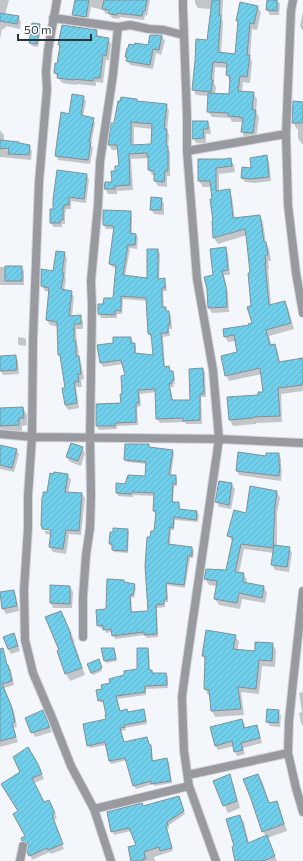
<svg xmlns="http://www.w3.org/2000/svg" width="303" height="861" font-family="Commissioner,sans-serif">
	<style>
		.shadow { fill: #0003; fill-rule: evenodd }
		.building { fill: url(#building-hatch); stroke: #809096; fill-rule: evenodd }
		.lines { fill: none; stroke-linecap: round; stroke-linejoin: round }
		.minor-casing { stroke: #d0d4d9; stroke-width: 10 }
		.minor { stroke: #999aa0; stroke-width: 8 }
	</style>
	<defs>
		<pattern id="building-hatch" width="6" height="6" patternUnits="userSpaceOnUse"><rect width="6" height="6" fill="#70cfeb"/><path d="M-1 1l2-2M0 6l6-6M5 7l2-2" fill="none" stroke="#61b2ca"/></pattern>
	</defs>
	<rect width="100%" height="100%" fill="#f3f7fc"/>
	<!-- shadow -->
	<path class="shadow" d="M 0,0 L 9,0 L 5,15 L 18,17 L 21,22 L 20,29 L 6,26 L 6,28 L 5,27 L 4,29 L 2,29 L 0,39 Z
		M 76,0 L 150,0 L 147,16 L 145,15 L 144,20 L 120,17 L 119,19 L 112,18 L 110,14 L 106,14 L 103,10 L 91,7 L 88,21 L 75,19 L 73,15 Z
		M 195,0 L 223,0 L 222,19 L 223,22 L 221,54 L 236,55 L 239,23 L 237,20 L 257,7 L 261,12 L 257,30 L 252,29 L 250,57 L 252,62 L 250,83 L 243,82 L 242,92 L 253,93 L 257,99 L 256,112 L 259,117 L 256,139 L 245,138 L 242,132 L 243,122 L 232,122 L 230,118 L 212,117 L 208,112 L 209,96 L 196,95 L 193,89 L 208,41 L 211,9 L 198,8 L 195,3 ZM 215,67 L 228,68 L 227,75 L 230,81 L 230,95 L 215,94 L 216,87 L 214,83 Z
		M 268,0 L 277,0 L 280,4 L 279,15 L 270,15 L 267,10 Z
		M 303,11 L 303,31 L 300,26 Z
		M 39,25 L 41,28 L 38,47 L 32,46 L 30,43 Z
		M 96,31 L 99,36 L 99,37 L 108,39 L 111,44 L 109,60 L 106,60 L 103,83 L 96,82 L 96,86 L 77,84 L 76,85 L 62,83 L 55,73 L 58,65 L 61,47 L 59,45 Z
		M 151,36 L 162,36 L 165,41 L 161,55 L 156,53 L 153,69 L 130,65 L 127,61 L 127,58 L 126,56 L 148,46 Z
		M 83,97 L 86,101 L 83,117 L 92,119 L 95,123 L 91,145 L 93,148 L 90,164 L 58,160 L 56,155 L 70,115 Z
		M 137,100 L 137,102 L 166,105 L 169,110 L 167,131 L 169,135 L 168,148 L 170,152 L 170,176 L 167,176 L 167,187 L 158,186 L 155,181 L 155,175 L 152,175 L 149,170 L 149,158 L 131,159 L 133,190 L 117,191 L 117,194 L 108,194 L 105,189 L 113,183 L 116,171 L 120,167 L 118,150 L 112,150 L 109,145 L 112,124 L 115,124 ZM 134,127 L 153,129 L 152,145 L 134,146 Z
		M 303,103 L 303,144 L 302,144 L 298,138 L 298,129 L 297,129 L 293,123 Z
		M 208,122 L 210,127 L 211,134 L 206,134 L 206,143 L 196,143 L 194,139 Z
		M 0,130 L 4,135 L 4,141 L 29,146 L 32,151 L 31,160 L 0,157 Z
		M 266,157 L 269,161 L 271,181 L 254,183 L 245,182 L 242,178 Z
		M 230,159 L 234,165 L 235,172 L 219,174 L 219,192 L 229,191 L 232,197 L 235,219 L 260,216 L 263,222 L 266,243 L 269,249 L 271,261 L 268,261 L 269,269 L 268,269 L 271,306 L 285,302 L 288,308 L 294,329 L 269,336 L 272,346 L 275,346 L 278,352 L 280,363 L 303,361 L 303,391 L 281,394 L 282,422 L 256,423 L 256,424 L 233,426 L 230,420 L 228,398 L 259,396 L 264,393 L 262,374 L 229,381 L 226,375 L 238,353 L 236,341 L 228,342 L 225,336 L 250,326 L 253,323 L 251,274 L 247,235 L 218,244 L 214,238 L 213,222 L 214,222 L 213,200 L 211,187 L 203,187 L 199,181 L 199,160 Z
		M 87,175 L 89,180 L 86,203 L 71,201 L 71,209 L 66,209 L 66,212 L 65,212 L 65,224 L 62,224 L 62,227 L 54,227 L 51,223 L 51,210 L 54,210 Z
		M 161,199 L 164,204 L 164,215 L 154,214 L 151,209 Z
		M 130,212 L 132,216 L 132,234 L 136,234 L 138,238 L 137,249 L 130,248 L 125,277 L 148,279 L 158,250 L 160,254 L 159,280 L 164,279 L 166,283 L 167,291 L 163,291 L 164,308 L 165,308 L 171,316 L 172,329 L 169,329 L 170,336 L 163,337 L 165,368 L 168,367 L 171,372 L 172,372 L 174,376 L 175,384 L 173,384 L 174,387 L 170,387 L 173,401 L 191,401 L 203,369 L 205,373 L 206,397 L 201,397 L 202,424 L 186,424 L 185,422 L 160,423 L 157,419 L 156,392 L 140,394 L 141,406 L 137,407 L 138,425 L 117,426 L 117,429 L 99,430 L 97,426 L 97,405 L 122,404 L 126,376 L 123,364 L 103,367 L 101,363 L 114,344 L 131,338 L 133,342 L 133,344 L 134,344 L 136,347 L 136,354 L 154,356 L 153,337 L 151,337 L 149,334 L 147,301 L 123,299 L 122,314 L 117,314 L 117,318 L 101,318 L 99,314 L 99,305 L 104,305 L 114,299 L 117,268 L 112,267 L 110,263 L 114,229 L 106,229 L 104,225 Z
		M 225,248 L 228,253 L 230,275 L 224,275 L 228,293 L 229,312 L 212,313 L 209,308 L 208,289 Z
		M 64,253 L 67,258 L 65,277 L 66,279 L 64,291 L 71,292 L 74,297 L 72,316 L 80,316 L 83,322 L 83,329 L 76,329 L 77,345 L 78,347 L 79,357 L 81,362 L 84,379 L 81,380 L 82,387 L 76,387 L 79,408 L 68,410 L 65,405 L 66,388 L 62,360 L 59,355 L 58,327 L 50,325 L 47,320 L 50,292 L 45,291 L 42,286 L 54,272 Z
		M 0,267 L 21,267 L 24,271 L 24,285 L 0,285 Z
		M 18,337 L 25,338 L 26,340 L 26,346 L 19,345 L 18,343 Z
		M 15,356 L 18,361 L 19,374 L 3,375 L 0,370 L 0,357 Z
		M 23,408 L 27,415 L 27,425 L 22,426 L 22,433 L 3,433 L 0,428 L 0,409 Z
		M 148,445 L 150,448 L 172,451 L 174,454 L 171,476 L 176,476 L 177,480 L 177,486 L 174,486 L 173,503 L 179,503 L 180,506 L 180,510 L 197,512 L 199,515 L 198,522 L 175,520 L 174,530 L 171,530 L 170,546 L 192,548 L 194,551 L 193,558 L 190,558 L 185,588 L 167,585 L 168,602 L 165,602 L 165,607 L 157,608 L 158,637 L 147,638 L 145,635 L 115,639 L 112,632 L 106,633 L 104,628 L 100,628 L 98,625 L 124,581 L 125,583 L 134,585 L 136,588 L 134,598 L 131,597 L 132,613 L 149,612 L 151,538 L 155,532 L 156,514 L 155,514 L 154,511 L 155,496 L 133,495 L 133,497 L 118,496 L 117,492 L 126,486 L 146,477 L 147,464 L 127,462 L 125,459 Z
		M 0,446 L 16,450 L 19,454 L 14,472 L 0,469 Z
		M 82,448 L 85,453 L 81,466 L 70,462 L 67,457 Z
		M 279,454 L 281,459 L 281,468 L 282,470 L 281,481 L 239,475 L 237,470 L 267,457 Z
		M 68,475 L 71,480 L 68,493 L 82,494 L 85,498 L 81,535 L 69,534 L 66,554 L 53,552 L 50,547 L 52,535 L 46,534 L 44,531 L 56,531 L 56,529 L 43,529 L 43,530 L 43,529 L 48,493 Z
		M 232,484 L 235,489 L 231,509 L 219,507 L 217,502 Z
		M 277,492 L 280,498 L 277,513 L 277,546 L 289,548 L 292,553 L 289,572 L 275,570 L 272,565 L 274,553 L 244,549 L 239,573 L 243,574 L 247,579 L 246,584 L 264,587 L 267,593 L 265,603 L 242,599 L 240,609 L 219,605 L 215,599 L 217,586 L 209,585 L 205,579 L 226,571 L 233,542 L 228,536 L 246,515 Z
		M 127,530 L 129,532 L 128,553 L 114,552 L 113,550 L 113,546 L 111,546 L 110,544 Z
		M 70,587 L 73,592 L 72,608 L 53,608 L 51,603 Z
		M 13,591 L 16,596 L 19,611 L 6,614 L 3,609 Z
		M 61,612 L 65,619 L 75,642 L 74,642 L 85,675 L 70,681 L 66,674 L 61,651 Z
		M 235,636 L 239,642 L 237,651 L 256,652 L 272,644 L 276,650 L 275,667 L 262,666 L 259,694 L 241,692 L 244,715 L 215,717 L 212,711 L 211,695 L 208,695 L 205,689 L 206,661 L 203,656 Z
		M 16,639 L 20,651 L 11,654 L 8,649 Z
		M 102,649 L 114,649 L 117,661 L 106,663 Z
		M 148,649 L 149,652 L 150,671 L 152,671 L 154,674 L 166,674 L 168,677 L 168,688 L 146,689 L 146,695 L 117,699 L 120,712 L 128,713 L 143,710 L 145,713 L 147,724 L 125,728 L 126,730 L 121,731 L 124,743 L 147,739 L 149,745 L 152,749 L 153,762 L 167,759 L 169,762 L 172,783 L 154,786 L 153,784 L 136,789 L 134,786 L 127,760 L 111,764 L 109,761 L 106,745 L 90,748 L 88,745 L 107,720 L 108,715 L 105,702 L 101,703 L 99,700 L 103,690 L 111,684 L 138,670 Z
		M 6,662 L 11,670 L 14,685 L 4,688 L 14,711 L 17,727 L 13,728 L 18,742 L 0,747 L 0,663 Z
		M 99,662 L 102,671 L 93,675 L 91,673 Z
		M 303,692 L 303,726 L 301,723 L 299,713 L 302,712 L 299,693 Z
		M 278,711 L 281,716 L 280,727 L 270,726 L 267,722 Z
		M 45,716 L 52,732 L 35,737 L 32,732 Z
		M 242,720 L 245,725 L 245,729 L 256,726 L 259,731 L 262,743 L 243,748 L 245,754 L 237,756 L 235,751 L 234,746 L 218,750 L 215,745 Z
		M 28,749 L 40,769 L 44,779 L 34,783 L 44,803 L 51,805 L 57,818 L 54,820 L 64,849 L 51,854 L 50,852 L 32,860 L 30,855 L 29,846 L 26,845 L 22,838 L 26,836 L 19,812 L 22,772 Z
		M 229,775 L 233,783 L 240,808 L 228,813 L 224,805 Z
		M 258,775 L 262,781 L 270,804 L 276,802 L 280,809 L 287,831 L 267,838 L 277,861 L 236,861 L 235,847 L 240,816 L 244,822 L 249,844 L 266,837 L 263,831 Z
		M 179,798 L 185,814 L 169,825 L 169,828 L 167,829 L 173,851 L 154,857 L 155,861 L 132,861 L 137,846 L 131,831 L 114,835 L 112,831 L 142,804 L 143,807 Z"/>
	<!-- building -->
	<path class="building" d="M 75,0 L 89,0 L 86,17 L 72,15 Z
		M 104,0 L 147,0 L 145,11 L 143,11 L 142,16 L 117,13 L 117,15 L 109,14 L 109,10 L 102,9 Z
		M 212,0 L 220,0 L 219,15 L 221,15 L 218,52 L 235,54 L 238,21 L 236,21 L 240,2 L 258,6 L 254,24 L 250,23 L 247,55 L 250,55 L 247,77 L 240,76 L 238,91 L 254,92 L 252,110 L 256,110 L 253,133 L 241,132 L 243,118 L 240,118 L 240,117 L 228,116 L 228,113 L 207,112 L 208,93 L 229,94 L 230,76 L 226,75 L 227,63 L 213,62 L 211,80 L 213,80 L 211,92 L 192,90 L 195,61 L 196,39 L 207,40 Z
		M 267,0 L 277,0 L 277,11 L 266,10 Z
		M 0,13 L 19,16 L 17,24 L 0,21 Z
		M 32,23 L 40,24 L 37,44 L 29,43 Z
		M 62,25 L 97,30 L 96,36 L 109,38 L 106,56 L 103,55 L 100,78 L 94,78 L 93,81 L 74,79 L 74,80 L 57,78 L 58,74 L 54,73 L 55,63 L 57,64 L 60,45 L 58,45 Z
		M 150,35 L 162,35 L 159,50 L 153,49 L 150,65 L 126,61 L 127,57 L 125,57 L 127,48 L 128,48 L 129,44 L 134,45 L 135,43 L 148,45 Z
		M 72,94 L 84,96 L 81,115 L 94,118 L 89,142 L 91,142 L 88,160 L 55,156 L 61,112 L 69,114 Z
		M 121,97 L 137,99 L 137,101 L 167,104 L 164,129 L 167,129 L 166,146 L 168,146 L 168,171 L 165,171 L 164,182 L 154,181 L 154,171 L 148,170 L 148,156 L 147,156 L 147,153 L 129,154 L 130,185 L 115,186 L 115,189 L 104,189 L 105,182 L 112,182 L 111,171 L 115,171 L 115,166 L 119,166 L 117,145 L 108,145 L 111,123 L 114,123 L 118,101 L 120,101 ZM 131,122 L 152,124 L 151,144 L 131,145 Z
		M 293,101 L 303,102 L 303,123 L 292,123 Z
		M 192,121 L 208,121 L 208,129 L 203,129 L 204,138 L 192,139 Z
		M 0,140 L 19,142 L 19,143 L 30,145 L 29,155 L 8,154 L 9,148 L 0,149 Z
		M 267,155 L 269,177 L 251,179 L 241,178 L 242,167 L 251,168 L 250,158 Z
		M 231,158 L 232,166 L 216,168 L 216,191 L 230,189 L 233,218 L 260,215 L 264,242 L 266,242 L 268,255 L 265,255 L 266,263 L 265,263 L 269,305 L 285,301 L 291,323 L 266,330 L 270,345 L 275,344 L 279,362 L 303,358 L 303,385 L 278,388 L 280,416 L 253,417 L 253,418 L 229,420 L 227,397 L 258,395 L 258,392 L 263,392 L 260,368 L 225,376 L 221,356 L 237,352 L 234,335 L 224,337 L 223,329 L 249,325 L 248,324 L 252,323 L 247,307 L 251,306 L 248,273 L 250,273 L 247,244 L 245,229 L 213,238 L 212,221 L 213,221 L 210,199 L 212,199 L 210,181 L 198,181 L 198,159 L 224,159 Z
		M 57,170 L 87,174 L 84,199 L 69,197 L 69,205 L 64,205 L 64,208 L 63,208 L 63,220 L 60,220 L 60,223 L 50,223 L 50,209 L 53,209 L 53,200 Z
		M 151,197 L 162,198 L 161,210 L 150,210 Z
		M 103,210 L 131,211 L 130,233 L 136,234 L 135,245 L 128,245 L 123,275 L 147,278 L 147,249 L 158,249 L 158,279 L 165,278 L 165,288 L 162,288 L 162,307 L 166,307 L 166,311 L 169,311 L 170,325 L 168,325 L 168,333 L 161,333 L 164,367 L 169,366 L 170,371 L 173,371 L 174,380 L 172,380 L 172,383 L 169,384 L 172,400 L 190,400 L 189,369 L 203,368 L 204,394 L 200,394 L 200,420 L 183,421 L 183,418 L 156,419 L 155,389 L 138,390 L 139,403 L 136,403 L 136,422 L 115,423 L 115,426 L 96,426 L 96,404 L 121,403 L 120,394 L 122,394 L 121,376 L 125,375 L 121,360 L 100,363 L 97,345 L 113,343 L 113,337 L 131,337 L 131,343 L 135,343 L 135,353 L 153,355 L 151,334 L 148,334 L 146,298 L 121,296 L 121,311 L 115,310 L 115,315 L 98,314 L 98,304 L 103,304 L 104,298 L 113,298 L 116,265 L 109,264 L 114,226 L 103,225 Z
		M 226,247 L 228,270 L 222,271 L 226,287 L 227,307 L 208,308 L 207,289 L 204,277 L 213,275 L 210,249 Z
		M 56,251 L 65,252 L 62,273 L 64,273 L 61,289 L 72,291 L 69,316 L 81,315 L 81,324 L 74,324 L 74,341 L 76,341 L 76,356 L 79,356 L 81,374 L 78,374 L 79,382 L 74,382 L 77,403 L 65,405 L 62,388 L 65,388 L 60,355 L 58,355 L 57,322 L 46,320 L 49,288 L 41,286 L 41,269 L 53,271 Z
		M 5,266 L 22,266 L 22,281 L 5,281 Z
		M 16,355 L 17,370 L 0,371 L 0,356 Z
		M 23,407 L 24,418 L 19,418 L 19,425 L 0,426 L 0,408 Z
		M 71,443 L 83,447 L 78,461 L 66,457 Z
		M 125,444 L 149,444 L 149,447 L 173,450 L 169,475 L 176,475 L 176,484 L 173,483 L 172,502 L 179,502 L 179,509 L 197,511 L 196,520 L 174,517 L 173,528 L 170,527 L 168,544 L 192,547 L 192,556 L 188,555 L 184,585 L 166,583 L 167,599 L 164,600 L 164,604 L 156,605 L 157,634 L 144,635 L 144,632 L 112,636 L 111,629 L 103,630 L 103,625 L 97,626 L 96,610 L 106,609 L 107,579 L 124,580 L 124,582 L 135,584 L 133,595 L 130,595 L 131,612 L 148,611 L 145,566 L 147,537 L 150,537 L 151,531 L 154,531 L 156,511 L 153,511 L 154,493 L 132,492 L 131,494 L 116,493 L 116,483 L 125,484 L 128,475 L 145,476 L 146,462 L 124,460 Z
		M 0,445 L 17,449 L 12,468 L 0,465 Z
		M 238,452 L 266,456 L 266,453 L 279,453 L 279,464 L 280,465 L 279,476 L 236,471 Z
		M 54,472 L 68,474 L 65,492 L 82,493 L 79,531 L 66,530 L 63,549 L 49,547 L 51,530 L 42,529 L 42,526 L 41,526 L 42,497 L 43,497 L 43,492 L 47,492 L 50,473 L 53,474 Z
		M 219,481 L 232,483 L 229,505 L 215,502 Z
		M 250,486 L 277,491 L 275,506 L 273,548 L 241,544 L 235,572 L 244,573 L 243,582 L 264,586 L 262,598 L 239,593 L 237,603 L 214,599 L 217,581 L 204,579 L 206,569 L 226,570 L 233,537 L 227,536 L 234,510 L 246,513 Z
		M 113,528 L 128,529 L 127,551 L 112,550 L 112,544 L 109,544 L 110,532 L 113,532 Z
		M 274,545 L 290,547 L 287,567 L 271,565 Z
		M 50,585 L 70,586 L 70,604 L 50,603 Z
		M 14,590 L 17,606 L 2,609 L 0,592 Z
		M 61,611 L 71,634 L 70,635 L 82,668 L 65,674 L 57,651 L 59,650 L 45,617 Z
		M 206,630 L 236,635 L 233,649 L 255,651 L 255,642 L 273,643 L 272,661 L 259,660 L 256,689 L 238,687 L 241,709 L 211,711 L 209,690 L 204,689 L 205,656 L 202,656 Z
		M 14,633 L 18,646 L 8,649 L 3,637 Z
		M 3,648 L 7,665 L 8,665 L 12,681 L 2,684 L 11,705 L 15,722 L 12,723 L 16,737 L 0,741 L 0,649 Z
		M 101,648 L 114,648 L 116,659 L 104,661 Z
		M 137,648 L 148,648 L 149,670 L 152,670 L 152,673 L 166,673 L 167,685 L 145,686 L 145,692 L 116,696 L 120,711 L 127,709 L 128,712 L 144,709 L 146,721 L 124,725 L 125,727 L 120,728 L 124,742 L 147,737 L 149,744 L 151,745 L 152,761 L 167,758 L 171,781 L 151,784 L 151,781 L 133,786 L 125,758 L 109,761 L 105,742 L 87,746 L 83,724 L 106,719 L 105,715 L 106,715 L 103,700 L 98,701 L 96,690 L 102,689 L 101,685 L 110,683 L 109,679 L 124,675 L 124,671 L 137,669 Z
		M 99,659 L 102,668 L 91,673 L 87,664 Z
		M 267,709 L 279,710 L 278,723 L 266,722 Z
		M 43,710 L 50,727 L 31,733 L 25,718 Z
		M 242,719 L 244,728 L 257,725 L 260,738 L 241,743 L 243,750 L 234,752 L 232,741 L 215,746 L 210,727 Z
		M 28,747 L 38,764 L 42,774 L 32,778 L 44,802 L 49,800 L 55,813 L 52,815 L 63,844 L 48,850 L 47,848 L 29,856 L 27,852 L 28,844 L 26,842 L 22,841 L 21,838 L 25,836 L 13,814 L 18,811 L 1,784 L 20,772 L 13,757 Z
		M 230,774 L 237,801 L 223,806 L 213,781 Z
		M 258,774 L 269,803 L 277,801 L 284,824 L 262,832 L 251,799 L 243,779 Z
		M 179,796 L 184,811 L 167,822 L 168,825 L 166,826 L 172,848 L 160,851 L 159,847 L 144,852 L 146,859 L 138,861 L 131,861 L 128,847 L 136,845 L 129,828 L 111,832 L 107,812 L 142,803 L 143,806 Z
		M 240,815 L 248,843 L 267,835 L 275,856 L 263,861 L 235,861 L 232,847 L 234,846 L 226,819 Z"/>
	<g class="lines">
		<defs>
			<path id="minor" d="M 57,0 L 48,50 L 46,72 L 47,89 L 39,182 L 33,340 L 32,437 L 28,496 L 28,528 L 24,590 L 25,640 L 33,673 L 53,720 L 71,766 L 94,809 L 111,861
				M 183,0 L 183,8 L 187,117 L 187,151 L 286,134
				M 293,0 L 291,11 L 286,134 L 288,205 L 296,273 L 303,313
				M 53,18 L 118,27 L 130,25 L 149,29 L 164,30 L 183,35
				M 187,151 L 197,279 L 213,370 L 219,439 L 185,674 L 182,697 L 183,726 L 184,751 L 189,786 L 216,861
				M 0,434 L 32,437 L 219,439 L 303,443
				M 303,591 L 293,682 L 289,721 L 288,753 L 296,788 L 303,812
				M 83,637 L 83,597 L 86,555 L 90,528 L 91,495 L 90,438 L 92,306 L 91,281 L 98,205 L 100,162 L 113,75 L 118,27
				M 188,775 L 288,753
				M 94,809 L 189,786
				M 20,861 L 23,846"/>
		</defs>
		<!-- minor casing -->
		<use href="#minor" class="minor-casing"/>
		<!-- minor -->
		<use href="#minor" class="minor"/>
	</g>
	<!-- scale -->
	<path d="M18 34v6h73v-6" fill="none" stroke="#2f3438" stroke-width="2"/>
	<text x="24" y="34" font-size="12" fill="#2f3438" stroke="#ffffff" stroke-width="3" paint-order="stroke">50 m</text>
</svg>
